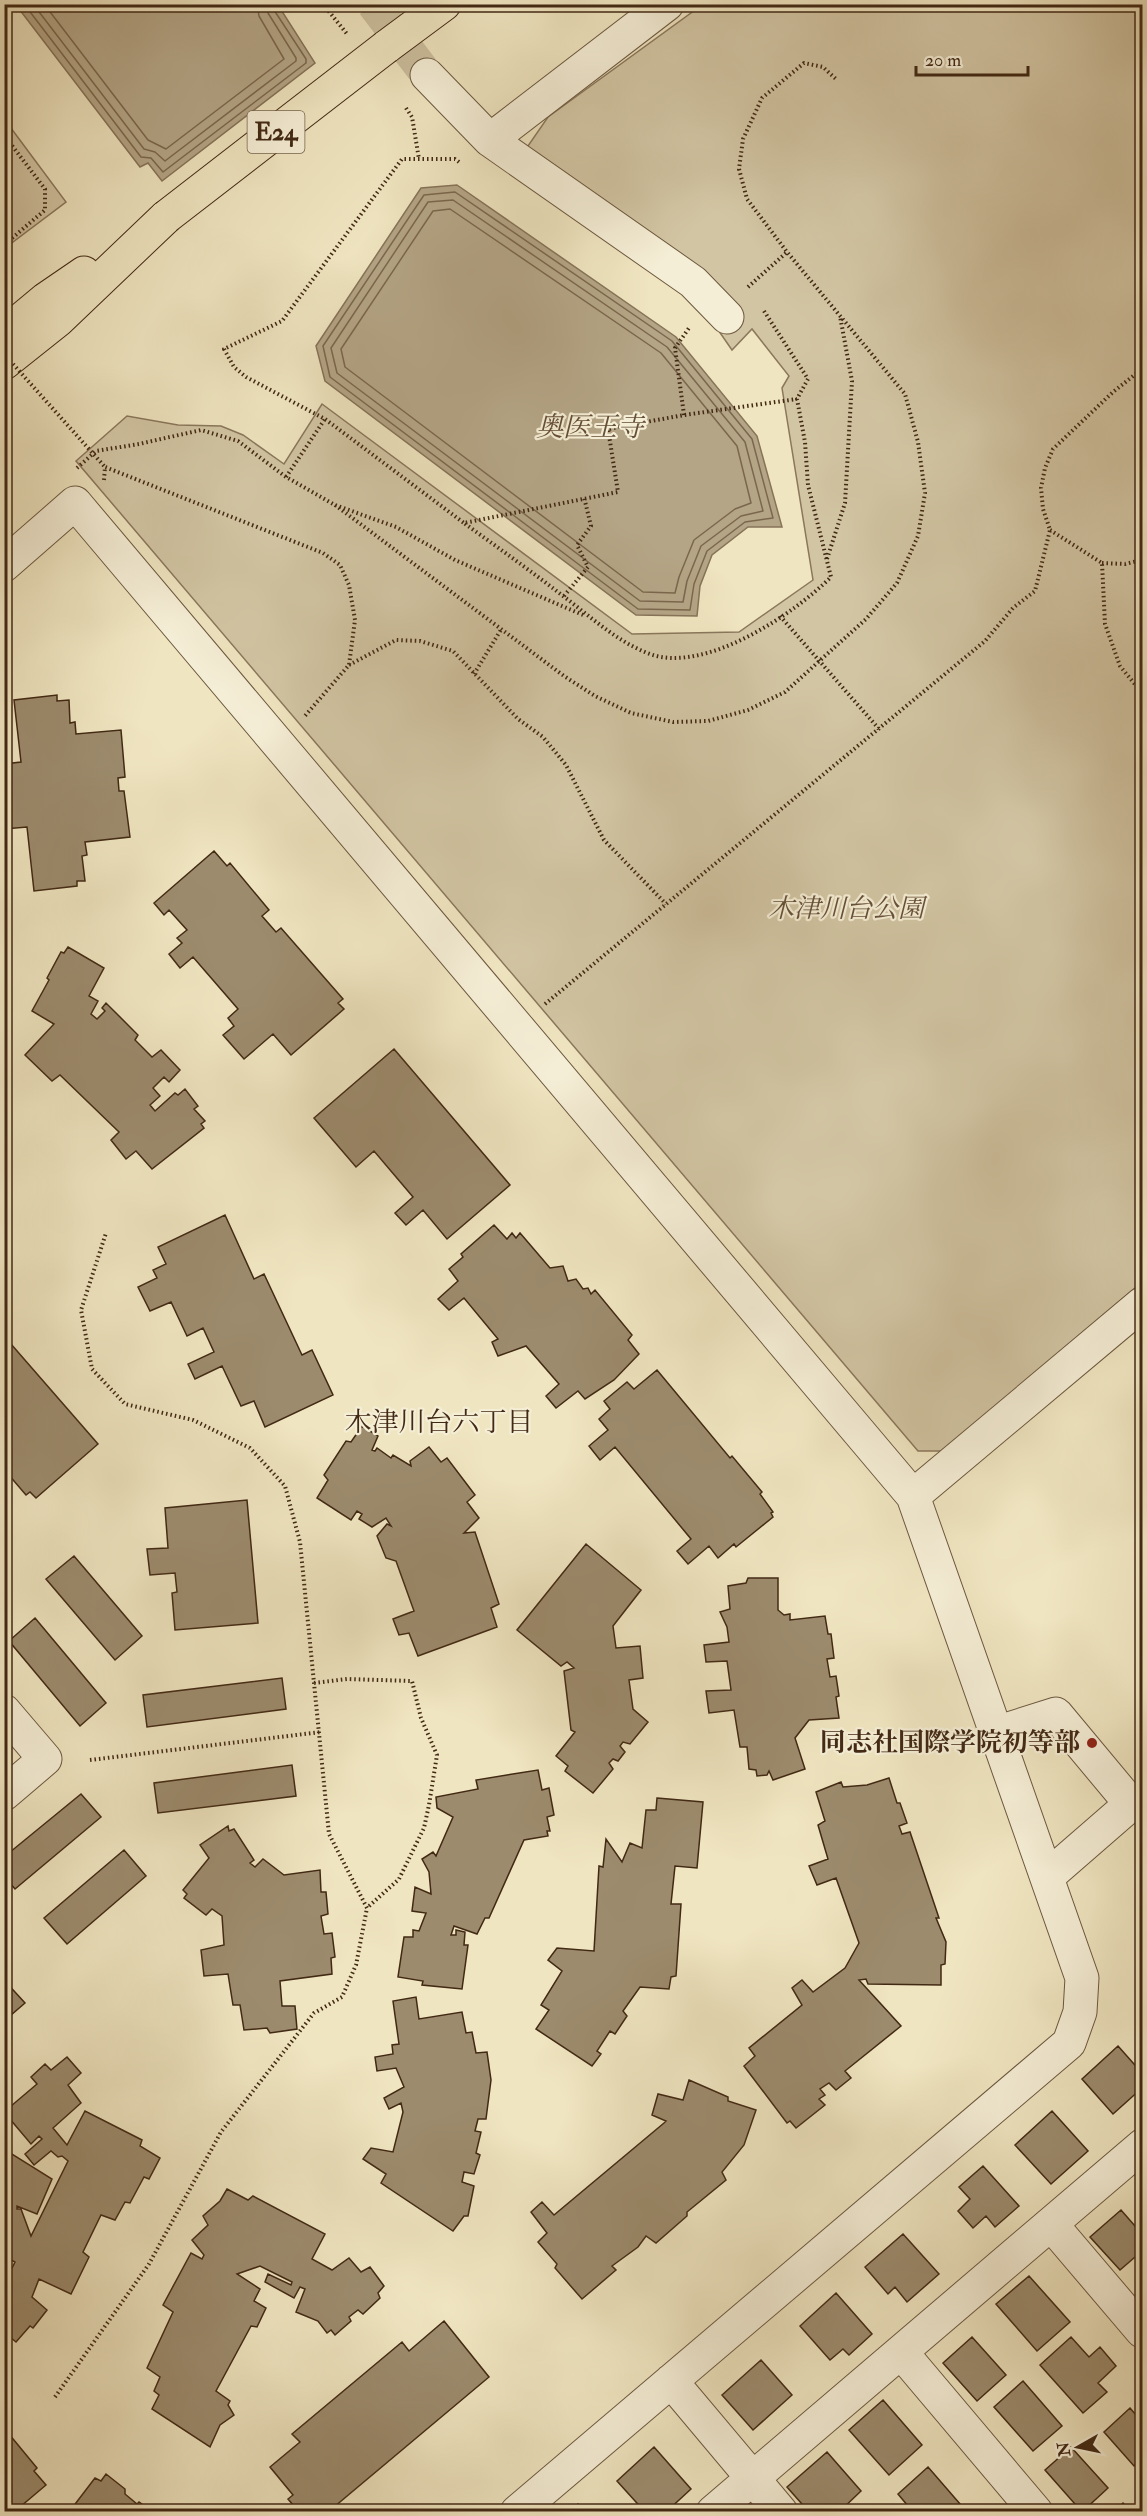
<svg xmlns="http://www.w3.org/2000/svg" width="1147" height="2516" font-family="'IM FELL Double Pica','Noto Serif JP',serif">
	<style>
		.green { fill: #d2c5a3; stroke: #8a775c; stroke-width: 1.5 }
		.water { fill: #b4a586; stroke: #867358; stroke-width: 1.5 }
		.lines { fill: none; stroke-linecap: round; stroke-linejoin: round }
		.shore { stroke: #7b674d; stroke-width: 1.5 }
		.building { fill: #9c8b6d; stroke: #422914; stroke-width: 1.5 }
		.minor-tunnel { stroke: #ccbf9e; stroke-width: 33; stroke-dasharray: 33 16; stroke-linecap: butt }
		.minor-casing { stroke: #6d583f; stroke-width: 35 }
		.highway-casing { stroke: #422914; stroke-width: 35 }
		.path { stroke: #422914; stroke-width: 4; stroke-dasharray: 1.5 3; stroke-linecap: butt }
		.minor { stroke: #f5eed6; stroke-width: 33 }
		.highway { stroke: #efe5c0; stroke-width: 33 }
		.highway-bridge-casing { stroke: #422914; stroke-width: 35; stroke-linecap: butt }
		.path-bridge { stroke: #422914; stroke-width: 4; stroke-dasharray: 1.5 3; stroke-linecap: butt }
		.highway-bridge { stroke: #efe5c0; stroke-width: 33 }
		.poi-dot { fill: #8f2418; stroke: #f5eed6; stroke-width: 2 }
		.labels { text-anchor: middle; dominant-baseline: central; stroke-width: 4.5; stroke-linejoin: round; paint-order: stroke }
		.shield { fill: #f5eed6; stroke: #78644e; stroke-width: 1.5 }
		.shield-label { font-size: 24px; font-weight: bold; fill: #422914 }
		.park-label { font-size: 26px; font-style: italic; fill: #665038; stroke: #f5eed6 }
		.poi-label { font-size: 26px; font-weight: bold; fill: #422914; stroke: #f5eed6; text-anchor: end }
		.water-label { font-size: 27px; font-style: italic; fill: #644e36; stroke: #f5eed6 }
		.neighbourhood-label { font-size: 27px; fill: #422914; stroke: #f5eed6 }
	</style>
	<rect width="100%" height="100%" fill="#efe5c0"/>
	<filter id="stains"><feTurbulence type="fractalNoise" baseFrequency=".00333" numOctaves="4"/><feColorMatrix values="0 0 0 0 .2 0 0 0 0 .09 0 0 0 0 .02 0 0 0 .5 -.17"/></filter>
	<radialGradient id="worn" r=".72"><stop offset=".6" stop-color="#630" stop-opacity="0"/><stop offset="1" stop-color="#630" stop-opacity=".3"/></radialGradient>
	<!-- green -->
	<path class="green" d="M 702,5 L 1142,5 L 1142,1282 L 943,1451 L 918,1451 L 76,461 L 127,416 L 178,425 L 221,426 L 243,435 L 284,464 L 322,404 L 632,634 L 739,632 L 813,580 L 782,388 L 789,376 L 752,329 L 732,350 L 703,308 L 512,169 L 548,117 Z
		M 5,120 L 66,202 L 5,248 Z"/>
	<!-- water -->
	<path class="water" d="M 16,5 L 278,5 L 315,63 L 162,181 L 148,163 L 140,167 Z
		M 457,185 L 676,337 L 757,436 L 782,527 L 748,527 L 712,555 L 700,586 L 697,616 L 636,615 L 325,381 L 316,346 L 421,188 Z"/>
	<g class="lines">
		<!-- shore -->
		<path class="shore" d="M 24,4 L 141,157 L 151,158 L 163,172 L 306,63 L 306,59 L 274,10 L 273,4
			M 33,4 L 144,149 L 155,152 L 165,161 L 296,61 L 296,58 L 268,13 L 266,4
			M 44,4 L 148,140 L 166,149 L 284,59 L 259,16 L 257,4
			M 455,192 L 672,341 L 752,439 L 773,518 L 745,522 L 707,551 L 694,584 L 690,610 L 638,609 L 330,377 L 323,346 L 424,195 Z
			M 453,200 L 667,347 L 745,442 L 763,511 L 741,516 L 701,546 L 687,581 L 683,602 L 640,601 L 337,373 L 331,348 L 428,202 Z
			M 450,209 L 661,353 L 737,446 L 751,503 L 735,509 L 694,540 L 679,577 L 675,593 L 643,592 L 345,367 L 341,349 L 433,211 Z"/>
	</g>
	<!-- building -->
	<path class="building" d="M 57,695 L 57,701 L 69,700 L 70,723 L 75,722 L 76,734 L 121,730 L 125,777 L 118,778 L 119,791 L 124,791 L 130,837 L 85,842 L 87,855 L 82,856 L 85,881 L 77,881 L 77,886 L 34,891 L 27,827 L 4,829 L 4,764 L 21,762 L 14,700 Z
		M 214,851 L 227,866 L 230,863 L 269,910 L 262,916 L 276,932 L 281,928 L 343,999 L 338,1003 L 344,1009 L 291,1055 L 273,1034 L 244,1059 L 223,1035 L 234,1026 L 228,1018 L 238,1009 L 193,957 L 180,968 L 169,954 L 182,943 L 177,938 L 187,930 L 169,910 L 164,915 L 154,903 Z
		M 68,947 L 104,968 L 89,996 L 98,1001 L 91,1014 L 97,1019 L 105,1011 L 102,1008 L 106,1003 L 138,1035 L 135,1040 L 152,1057 L 161,1050 L 180,1070 L 169,1082 L 164,1077 L 153,1088 L 160,1096 L 150,1105 L 155,1111 L 175,1093 L 178,1095 L 185,1089 L 198,1106 L 194,1109 L 205,1121 L 201,1124 L 204,1128 L 152,1169 L 136,1151 L 126,1159 L 111,1140 L 119,1132 L 60,1075 L 52,1081 L 25,1055 L 54,1024 L 32,1011 L 49,980 L 47,978 L 61,952 L 64,953 Z
		M 394,1049 L 510,1185 L 447,1239 L 423,1210 L 406,1225 L 395,1213 L 413,1197 L 374,1151 L 356,1167 L 314,1118 Z
		M 225,1215 L 254,1279 L 264,1274 L 302,1355 L 312,1350 L 333,1395 L 265,1427 L 254,1401 L 241,1406 L 222,1366 L 195,1379 L 188,1364 L 214,1352 L 203,1328 L 187,1336 L 171,1302 L 150,1311 L 138,1287 L 157,1278 L 153,1270 L 166,1264 L 158,1247 Z
		M 494,1225 L 507,1239 L 512,1233 L 516,1238 L 520,1233 L 550,1268 L 563,1266 L 568,1281 L 576,1279 L 583,1289 L 588,1288 L 591,1294 L 595,1290 L 632,1335 L 628,1340 L 639,1354 L 614,1380 L 585,1399 L 578,1391 L 556,1408 L 546,1396 L 559,1384 L 526,1346 L 498,1356 L 492,1342 L 498,1339 L 464,1298 L 449,1310 L 438,1299 L 458,1281 L 449,1269 L 463,1257 L 461,1254 Z
		M 4,1336 L 98,1444 L 36,1498 L 30,1492 L 26,1495 L 8,1474 L 4,1477 Z
		M 657,1370 L 730,1458 L 732,1456 L 762,1492 L 760,1494 L 773,1512 L 771,1513 L 773,1517 L 736,1547 L 734,1544 L 718,1558 L 709,1546 L 688,1564 L 677,1551 L 691,1539 L 615,1447 L 600,1460 L 589,1446 L 608,1430 L 599,1419 L 610,1409 L 604,1401 L 627,1382 L 634,1389 Z
		M 362,1426 L 378,1436 L 372,1450 L 375,1451 L 377,1448 L 391,1458 L 393,1455 L 411,1466 L 410,1461 L 429,1447 L 441,1462 L 447,1458 L 475,1495 L 467,1502 L 479,1518 L 464,1533 L 475,1532 L 499,1604 L 491,1608 L 497,1627 L 418,1656 L 409,1633 L 399,1635 L 393,1619 L 414,1611 L 396,1561 L 386,1558 L 377,1536 L 387,1524 L 391,1526 L 386,1518 L 372,1527 L 359,1519 L 362,1514 L 357,1511 L 351,1520 L 317,1498 L 328,1480 L 324,1475 L 346,1441 L 351,1442 Z
		M 247,1500 L 258,1623 L 175,1630 L 172,1593 L 177,1592 L 175,1573 L 150,1575 L 147,1549 L 168,1548 L 165,1508 Z
		M 586,1544 L 641,1590 L 613,1626 L 616,1648 L 640,1646 L 643,1678 L 629,1680 L 633,1709 L 648,1722 L 630,1744 L 623,1742 L 620,1746 L 625,1752 L 618,1761 L 613,1759 L 609,1763 L 613,1769 L 593,1793 L 565,1771 L 568,1766 L 556,1756 L 575,1732 L 571,1730 L 564,1671 L 574,1668 L 567,1662 L 561,1666 L 517,1630 Z
		M 74,1556 L 142,1636 L 115,1660 L 46,1579 Z
		M 748,1578 L 778,1578 L 778,1610 L 784,1615 L 790,1614 L 790,1620 L 825,1616 L 828,1634 L 831,1634 L 834,1658 L 827,1659 L 830,1677 L 836,1676 L 839,1696 L 836,1697 L 839,1718 L 809,1720 L 795,1738 L 805,1769 L 773,1780 L 769,1771 L 767,1775 L 757,1776 L 756,1770 L 749,1769 L 747,1747 L 740,1747 L 734,1710 L 709,1713 L 706,1691 L 731,1690 L 727,1661 L 706,1662 L 704,1645 L 729,1642 L 727,1627 L 720,1612 L 730,1609 L 728,1586 L 746,1583 Z
		M 35,1618 L 106,1703 L 80,1726 L 9,1641 Z
		M 282,1678 L 286,1709 L 147,1727 L 143,1695 Z
		M 292,1765 L 296,1796 L 158,1813 L 154,1783 Z
		M 538,1770 L 542,1790 L 549,1788 L 554,1815 L 547,1817 L 550,1831 L 547,1831 L 548,1836 L 524,1840 L 489,1918 L 485,1918 L 477,1934 L 454,1926 L 451,1935 L 456,1935 L 456,1930 L 465,1932 L 464,1945 L 468,1945 L 462,1989 L 422,1985 L 423,1981 L 398,1977 L 404,1937 L 413,1937 L 413,1930 L 419,1931 L 426,1913 L 412,1911 L 415,1887 L 431,1894 L 429,1872 L 422,1859 L 433,1852 L 436,1856 L 453,1817 L 437,1808 L 436,1797 L 478,1789 L 476,1780 Z
		M 889,1778 L 897,1803 L 900,1803 L 907,1823 L 899,1826 L 902,1834 L 910,1832 L 939,1918 L 936,1918 L 946,1942 L 945,1964 L 941,1965 L 941,1985 L 868,1984 L 866,1979 L 859,1980 L 901,2026 L 845,2071 L 851,2078 L 836,2090 L 829,2083 L 820,2089 L 825,2095 L 819,2099 L 825,2105 L 796,2128 L 790,2121 L 787,2123 L 744,2066 L 755,2056 L 749,2048 L 802,2005 L 792,1988 L 802,1980 L 813,1992 L 845,1968 L 859,1943 L 836,1878 L 817,1885 L 809,1866 L 828,1859 L 818,1825 L 825,1821 L 816,1792 L 841,1782 L 843,1787 L 867,1785 Z
		M 81,1794 L 101,1817 L 15,1889 L 4,1876 L 4,1857 Z
		M 657,1798 L 703,1802 L 697,1868 L 675,1866 L 671,1904 L 681,1904 L 676,1976 L 671,1977 L 669,1989 L 640,1987 L 623,2011 L 627,2016 L 615,2034 L 610,2031 L 597,2051 L 601,2054 L 592,2066 L 536,2029 L 549,2010 L 541,2005 L 562,1971 L 548,1960 L 557,1948 L 594,1951 L 599,1866 L 603,1867 L 606,1839 L 622,1862 L 630,1843 L 642,1848 L 646,1810 L 656,1810 Z
		M 228,1826 L 229,1831 L 234,1829 L 254,1860 L 250,1863 L 255,1867 L 263,1859 L 284,1875 L 320,1870 L 321,1892 L 326,1892 L 328,1914 L 321,1916 L 324,1934 L 332,1933 L 335,1957 L 331,1958 L 332,1974 L 280,1981 L 282,2006 L 295,2006 L 297,2029 L 270,2033 L 267,2028 L 244,2030 L 240,2005 L 233,2005 L 228,1974 L 204,1976 L 201,1950 L 224,1945 L 222,1916 L 212,1909 L 206,1915 L 184,1898 L 187,1894 L 183,1890 L 209,1858 L 200,1845 Z
		M 124,1850 L 146,1876 L 67,1944 L 44,1918 Z
		M 4,1980 L 25,2003 L 4,2021 Z
		M 416,1997 L 419,2019 L 462,2012 L 466,2033 L 472,2032 L 476,2053 L 487,2052 L 491,2080 L 486,2119 L 478,2119 L 475,2131 L 481,2132 L 476,2153 L 480,2155 L 474,2174 L 464,2172 L 462,2182 L 474,2186 L 468,2216 L 464,2216 L 453,2231 L 381,2183 L 386,2174 L 363,2159 L 371,2148 L 393,2152 L 403,2112 L 401,2103 L 389,2109 L 384,2098 L 404,2087 L 396,2068 L 377,2071 L 375,2057 L 393,2054 L 392,2045 L 399,2044 L 393,2001 Z
		M 1118,2046 L 1142,2073 L 1142,2088 L 1113,2114 L 1082,2079 Z
		M 67,2057 L 81,2073 L 68,2085 L 81,2103 L 53,2128 L 67,2145 L 85,2111 L 142,2140 L 140,2146 L 160,2158 L 149,2179 L 144,2177 L 130,2203 L 125,2202 L 115,2220 L 101,2215 L 83,2252 L 89,2257 L 71,2294 L 39,2279 L 32,2297 L 47,2310 L 33,2328 L 30,2326 L 16,2342 L 4,2332 L 4,2274 L 8,2276 L 15,2262 L 4,2256 L 4,2149 L 52,2179 L 37,2214 L 17,2206 L 17,2209 L 21,2209 L 31,2236 L 68,2161 L 62,2156 L 58,2157 L 51,2151 L 34,2165 L 25,2154 L 42,2139 L 39,2136 L 31,2144 L 4,2112 L 37,2084 L 31,2077 L 45,2064 L 51,2070 Z
		M 689,2080 L 728,2097 L 728,2101 L 756,2110 L 744,2145 L 722,2172 L 726,2180 L 687,2212 L 687,2216 L 656,2243 L 646,2236 L 638,2247 L 612,2266 L 616,2270 L 582,2299 L 555,2268 L 557,2264 L 538,2242 L 547,2233 L 531,2212 L 542,2202 L 554,2215 L 664,2123 L 666,2121 L 652,2115 L 658,2094 L 683,2100 Z
		M 1052,2111 L 1088,2151 L 1051,2184 L 1015,2145 Z
		M 983,2166 L 1019,2206 L 995,2227 L 986,2216 L 973,2228 L 958,2211 L 970,2199 L 959,2187 Z
		M 227,2189 L 248,2200 L 253,2196 L 325,2234 L 312,2259 L 332,2270 L 349,2258 L 361,2272 L 370,2267 L 384,2286 L 378,2293 L 380,2298 L 363,2314 L 358,2310 L 349,2317 L 351,2321 L 335,2335 L 331,2330 L 327,2333 L 318,2321 L 296,2312 L 305,2289 L 300,2287 L 294,2298 L 265,2282 L 268,2274 L 291,2285 L 292,2282 L 260,2266 L 237,2274 L 260,2289 L 254,2301 L 266,2308 L 257,2327 L 251,2326 L 216,2391 L 230,2401 L 228,2405 L 234,2415 L 220,2425 L 210,2447 L 152,2409 L 159,2395 L 154,2391 L 160,2377 L 147,2368 L 173,2312 L 163,2305 L 191,2253 L 202,2259 L 204,2255 L 192,2240 L 208,2225 L 203,2216 L 220,2201 Z
		M 1121,2210 L 1142,2234 L 1142,2251 L 1120,2270 L 1090,2237 Z
		M 903,2234 L 939,2274 L 907,2302 L 895,2287 L 888,2294 L 865,2267 Z
		M 1029,2276 L 1070,2322 L 1037,2351 L 996,2304 Z
		M 836,2293 L 872,2334 L 849,2355 L 843,2349 L 830,2360 L 800,2326 Z
		M 444,2321 L 489,2377 L 328,2512 L 299,2512 L 288,2499 L 293,2495 L 270,2467 L 300,2442 L 292,2434 L 402,2342 L 409,2351 Z
		M 972,2337 L 1006,2375 L 977,2401 L 943,2363 Z
		M 1071,2337 L 1089,2357 L 1100,2347 L 1116,2366 L 1098,2383 L 1107,2392 L 1083,2413 L 1040,2365 Z
		M 761,2360 L 792,2395 L 753,2430 L 722,2395 Z
		M 1023,2381 L 1062,2426 L 1033,2451 L 994,2407 Z
		M 883,2400 L 922,2445 L 889,2475 L 849,2430 Z
		M 1130,2408 L 1142,2422 L 1142,2458 L 1134,2466 L 1104,2432 Z
		M 4,2428 L 37,2468 L 34,2471 L 46,2485 L 14,2512 L 4,2512 Z
		M 654,2447 L 691,2489 L 666,2512 L 645,2512 L 617,2481 Z
		M 1071,2447 L 1108,2488 L 1082,2512 L 1045,2470 Z
		M 827,2452 L 861,2491 L 839,2512 L 809,2512 L 787,2487 Z
		M 928,2467 L 967,2512 L 913,2512 L 898,2494 Z
		M 106,2474 L 125,2489 L 125,2494 L 137,2504 L 139,2502 L 153,2512 L 69,2512 L 95,2478 L 101,2481 Z
		M 1123,2503 L 1131,2512 L 1114,2512 Z
		M 578,2504 L 585,2512 L 570,2512 Z"/>
	<g class="lines">
		<!-- minor-tunnel -->
		<path class="minor-tunnel" d="M 373,4 L 427,75"/>
		<defs>
			<path id="minor" d="M 427,75 L 490,140 L 667,4
				M 490,140 L 693,282 L 727,317
				M 4,565 L 75,503 L 913,1496 L 1082,1978 L 1080,2012 L 1069,2043 L 517,2512
				M 913,1496 L 1142,1304
				M 4,1711 L 45,1759 L 4,1794
				M 996,1733 L 1056,1714 L 1131,1804 L 1047,1877
				M 1051,2224 L 1142,2331
				M 901,2352 L 1036,2512
				M 671,2381 L 781,2512
				M 713,2512 L 1142,2146"/>
			<path id="highway" d="M 386,47 L 444,4
				M 4,334 L 46,299 L 84,273
				M 4,363 L 58,320 L 166,217"/>
		</defs>
		<!-- minor casing -->
		<use href="#minor" class="minor-casing"/>
		<!-- highway casing -->
		<use href="#highway" class="highway-casing"/>
		<!-- path -->
		<path class="path" d="M 323,4 L 347,34
			M 406,108 L 412,117 L 419,159
			M 4,135 L 45,189 L 45,210 L 4,245
			M 459,162 L 455,159 L 402,159 L 282,321 L 224,349 L 234,367 L 246,377 L 325,419 L 464,523
			M 748,287 L 787,252
			M 764,311 L 808,379 L 797,399 L 805,442 L 808,485 L 831,577 C 794,614 705,674 650,654 C 617,642 590,616 563,596 C 531,571 497,547 464,523 L 618,492 L 608,429 L 684,415 L 797,399
			M 684,415 L 675,348 L 689,328
			M 77,468 L 96,451 L 139,444 L 201,430 L 238,441 L 286,477 L 335,505 L 396,527 L 455,560 L 583,615
			M 286,477 L 325,419
			M 104,480 L 105,467 L 323,553 L 340,565 L 349,585 L 355,620 L 349,665 L 304,717
			M 335,505 L 564,676 L 595,696 L 631,713 L 673,722 L 708,721 L 748,710 L 785,692 L 866,619 L 897,583 L 918,536 L 925,493 L 918,442 L 905,394 L 787,252 L 747,199 L 739,169 L 743,139 L 762,98 L 804,63 L 823,67 L 837,80
			M 1050,530 L 1102,563 L 1105,624 L 1120,666 L 1142,693
			M 827,559 L 845,503 L 852,381 L 840,316
			M 1102,563 L 1125,564 L 1142,560
			M 564,596 L 588,567 L 577,545 L 591,526 L 584,497
			M 780,616 L 879,729
			M 349,665 L 396,640 L 420,641 L 453,651 L 518,719 L 543,737 L 566,765 L 604,840 L 666,904
			M 474,674 L 502,628
			M 545,1004 L 985,641 L 1013,608 L 1035,591 L 1050,530 L 1043,509 L 1041,488 L 1045,468 L 1053,449 L 1113,392 L 1142,369
			M 314,1683 L 347,1679 L 412,1681 L 421,1718 L 437,1755 L 429,1805 L 424,1828 L 399,1879 L 367,1908
			M 90,1760 L 321,1732
			M 55,2397 L 149,2264 L 221,2132 L 314,2013 L 342,1997 L 356,1965 L 367,1908 L 329,1834 L 300,1542 L 285,1486 L 250,1448 L 193,1420 L 125,1404 L 92,1369 L 81,1310 L 106,1233"/>
		<!-- minor -->
		<use href="#minor" class="minor"/>
		<!-- highway -->
		<use href="#highway" class="highway"/>
		<defs>
			<path id="highway-bridge" d="M 166,217 L 386,47"/>
		</defs>
		<!-- highway-bridge casing -->
		<use href="#highway-bridge" class="highway-bridge-casing"/>
		<!-- path-bridge -->
		<path class="path-bridge" d="M 4,354 L 105,467"/>
		<!-- highway-bridge -->
		<use href="#highway-bridge" class="highway-bridge"/>
	</g>
	<!-- markers -->
	<circle class="poi-dot" cx="1092" cy="1743" r="6"/>
	<g class="labels">
		<!-- shield labels -->
		<rect class="shield" x="247.5" y="111" width="57" height="42" rx="4.5"/>
		<g class="shield-label">
			<text x="276" y="132">E24</text>
		</g>
		<!-- park labels -->
		<g class="park-label">
			<text x="846" y="909">木津川台公園</text>
		</g>
		<!-- poi labels -->
		<g class="poi-label">
			<text x="1080" y="1743">同志社国際学院初等部</text>
		</g>
		<!-- water labels -->
		<g class="water-label">
			<text x="590" y="427">奥医王寺</text>
		</g>
		<!-- neighbourhood labels -->
		<g class="neighbourhood-label">
			<text x="439" y="1422">木津川台六丁目</text>
		</g>
	</g>
	<!-- margin -->
	<rect width="1147" height="2516" fill="none" stroke="#efe5c0" stroke-width="24"/>
	<rect x="6" y="6" width="1135" height="2504" fill="none" stroke="#422914" stroke-width="3"/>
	<rect x="12" y="12" width="1123" height="2492" fill="none" stroke="#422914" stroke-width="1.5"/>
	<!-- north arrow -->
	<g transform="translate(1078 2447) rotate(261)" stroke="#f5eed6" stroke-width="4.5" paint-order="stroke">
	<path d="M0-4.5L10 22L0 15L-10 22Z" fill="#422914"/>
	<text y="-9" font-size="16" font-weight="bold" text-anchor="middle" fill="#422914">N</text>
	</g>
	<!-- scale -->
	<path d="M916 66v9h112v-9" fill="none" stroke="#422914" stroke-width="3"/>
	<text x="925" y="66" font-size="18" fill="#422914" stroke="#f5eed6" stroke-width="4.5" paint-order="stroke">20 m</text>
	<rect width="100%" height="100%" filter="url(#stains)"/>
	<rect width="100%" height="100%" fill="url(#worn)"/>
</svg>
